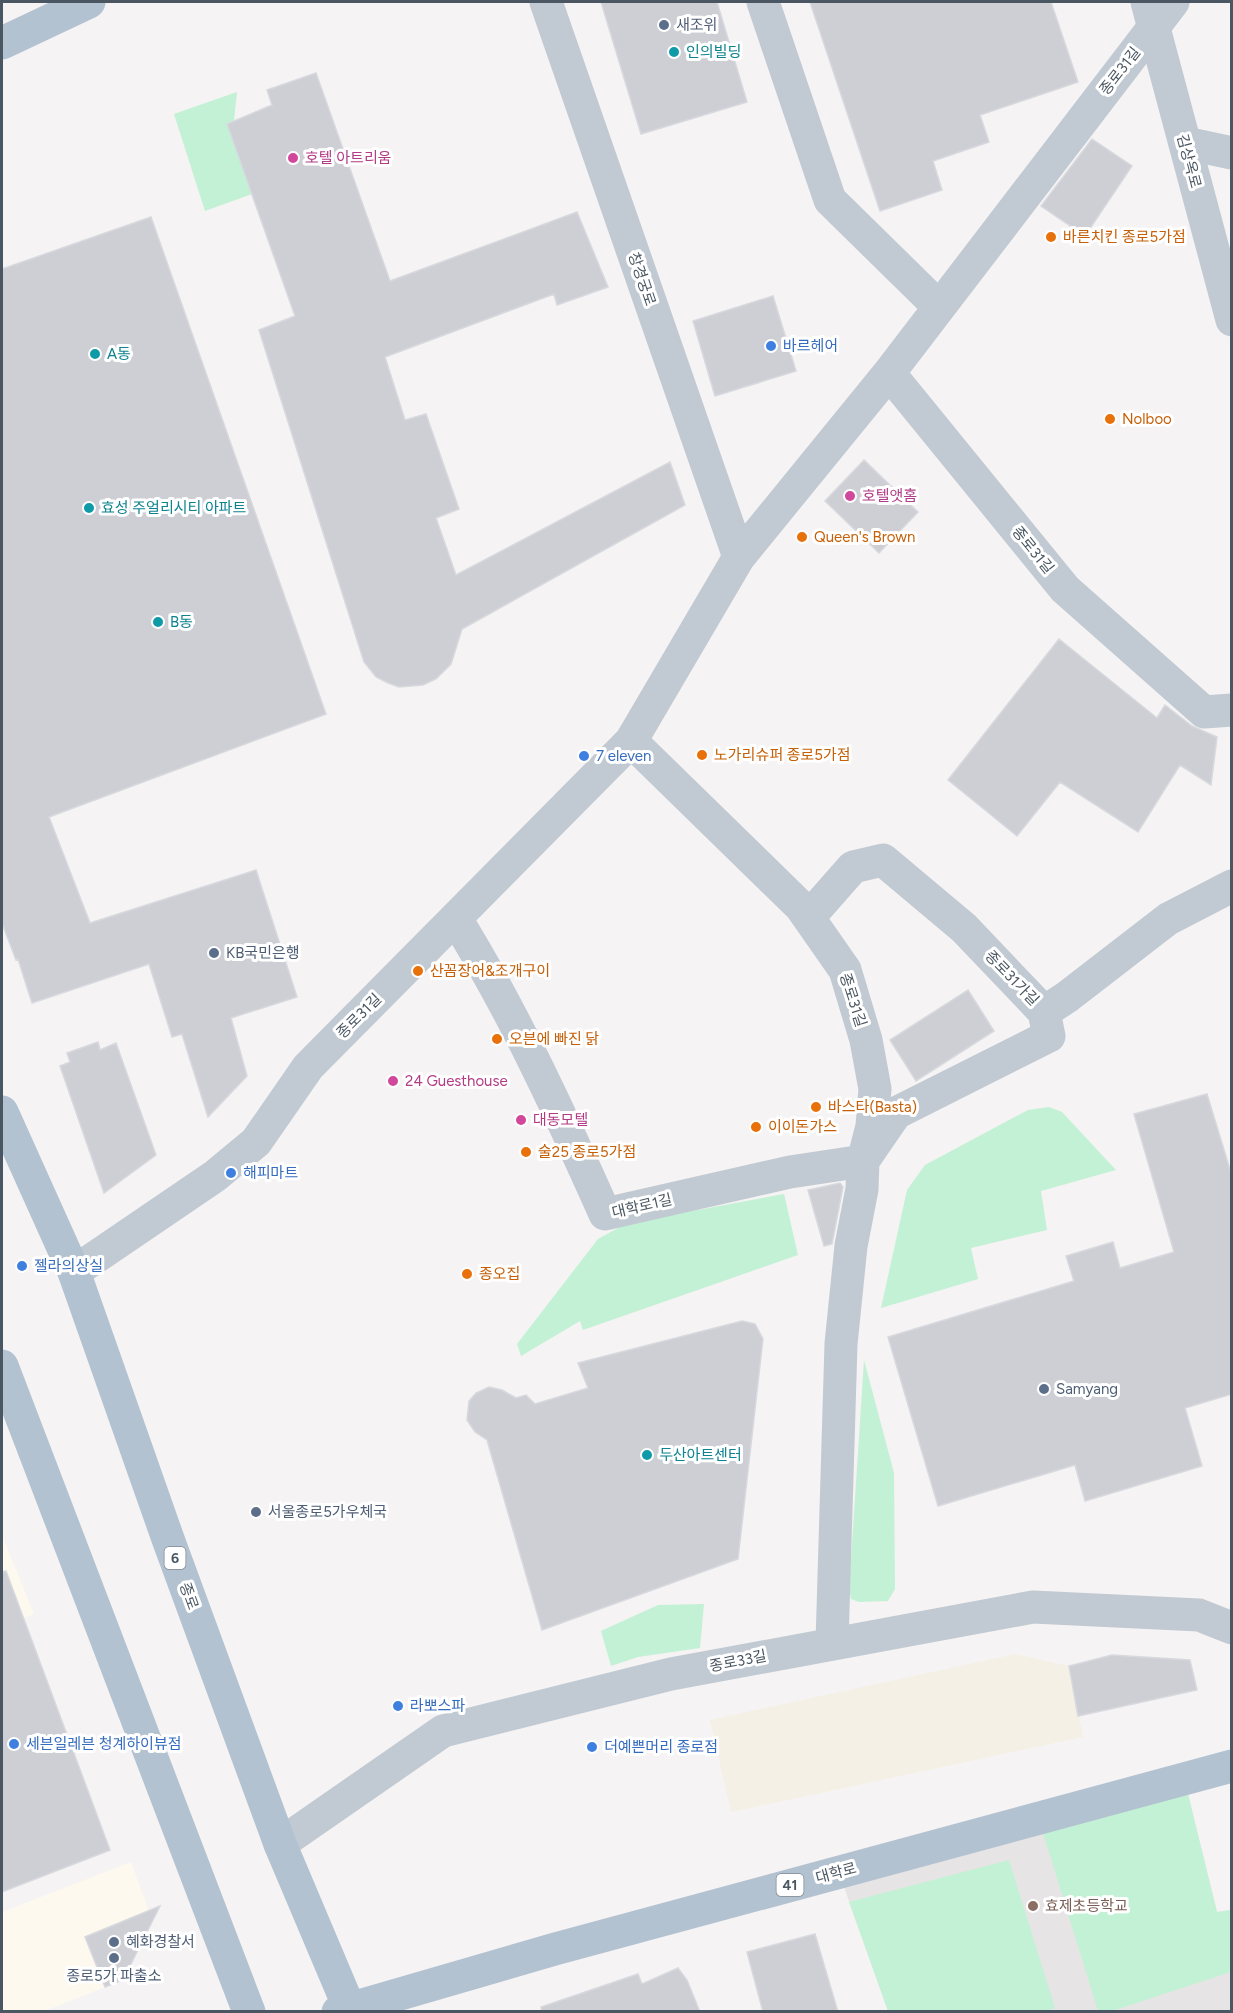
<svg xmlns="http://www.w3.org/2000/svg" width="1233" height="2013" font-family="Figtree,'Noto Sans KR',sans-serif">
	<style>
		.commercial { fill: #fdf9ef }
		.education { fill: #e6e4e5 }
		.green { fill: #c3f1d5 }
		.sand { fill: #f5f0e5 }
		.building { fill: #cdcfd5; stroke: #d7d9de; stroke-width: 1.5 }
		.lines { fill: none; stroke-linecap: round; stroke-linejoin: round }
		.minor { stroke: #c1cad2; stroke-width: 33 }
		.tertiary { stroke: #c1cad2; stroke-width: 33 }
		.primary { stroke: #b3c2d1; stroke-width: 33 }
		.service-dot { fill: #5c6f8a; stroke: #fff; stroke-width: 2 }
		.culture-dot { fill: #0f9aa8; stroke: #fff; stroke-width: 2 }
		.hotel-dot { fill: #d1479c; stroke: #fff; stroke-width: 2 }
		.food-dot { fill: #e8710a; stroke: #fff; stroke-width: 2 }
		.shop-dot { fill: #3f7fe0; stroke: #fff; stroke-width: 2 }
		.education-dot { fill: #8d6e63; stroke: #fff; stroke-width: 2 }
		.labels { text-anchor: middle; dominant-baseline: central; stroke-width: 6; stroke-linejoin: round; paint-order: stroke }
		.shield { fill: #fff; stroke: #808990; stroke-width: 1.5 }
		.shield-label { font-size: 14px; font-weight: bold; fill: #4a5661 }
		.service-label { font-size: 15px; fill: #4e5e75; stroke: #fff; text-anchor: start }
		.culture-label { font-size: 15px; fill: #0d838f; stroke: #fff; text-anchor: start }
		.street-label { font-size: 15px; fill: #4a5661; stroke: #fff }
		.hotel-label { font-size: 15px; fill: #b23c85; stroke: #fff; text-anchor: start }
		.food-label { font-size: 15px; fill: #c56008; stroke: #fff; text-anchor: start }
		.shop-label { font-size: 15px; fill: #366cbe; stroke: #fff; text-anchor: start }
		.education-label { font-size: 15px; fill: #785e54; stroke: #fff; text-anchor: start }
	</style>
	<rect width="100%" height="100%" fill="#f5f3f3"/>
	<!-- commercial -->
	<path class="commercial" d="M 2,1535 L 34,1614 L 2,1627 Z
		M 131,1862 L 149,1911 L 85,1937 L 105,1987 L 45,2011 L 2,2012 L 2,1912 Z"/>
	<!-- education -->
	<path class="education" d="M 1188,1794 L 1217,1912 L 1231,1910 L 1231,2011 L 888,2011 L 844,1887 Z"/>
	<!-- green -->
	<path class="green" d="M 237,92 L 234,121 L 227,123 L 252,194 L 205,211 L 174,114 Z
		M 1049,1107 L 1062,1112 L 1116,1170 L 1041,1191 L 1047,1230 L 971,1248 L 978,1279 L 881,1308 L 907,1190 L 925,1165 L 1028,1110 Z
		M 784,1194 L 798,1255 L 583,1330 L 580,1321 L 521,1356 L 517,1344 L 598,1239 L 627,1223 Z
		M 864,1360 L 894,1473 L 895,1589 L 888,1601 L 859,1602 L 851,1599 L 849,1590 Z
		M 704,1604 L 700,1648 L 638,1657 L 611,1666 L 601,1631 L 658,1605 Z
		M 1188,1794 L 1217,1912 L 1231,1910 L 1231,1972 L 1112,2011 L 1098,2011 L 1043,1833 Z
		M 1009,1860 L 1055,2008 L 1043,2012 L 888,2011 L 849,1902 Z"/>
	<!-- sand -->
	<path class="sand" d="M 1015,1654 L 1069,1666 L 1083,1737 L 731,1812 L 710,1720 Z"/>
	<!-- building -->
	<path class="building" d="M 601,2 L 717,2 L 747,102 L 641,134 Z
		M 810,2 L 1051,2 L 1078,82 L 980,115 L 989,142 L 933,161 L 942,190 L 880,211 Z
		M 316,73 L 390,281 L 577,212 L 608,287 L 557,305 L 554,294 L 385,357 L 405,420 L 426,414 L 459,509 L 436,518 L 456,575 L 670,462 L 685,505 L 462,629 L 451,664 L 436,679 L 423,685 L 399,687 L 388,683 L 376,677 L 364,662 L 259,330 L 295,316 L 227,124 L 272,105 L 267,90 Z
		M 1092,139 L 1132,166 L 1085,236 L 1041,206 Z
		M 151,217 L 326,714 L 49,817 L 90,923 L 256,870 L 297,997 L 231,1018 L 247,1076 L 208,1117 L 182,1034 L 172,1037 L 149,964 L 32,1003 L 18,959 L 16,960 L 2,923 L 2,269 Z
		M 773,296 L 796,371 L 715,396 L 693,321 Z
		M 864,460 L 918,512 L 879,553 L 825,501 Z
		M 1059,639 L 1157,718 L 1165,705 L 1192,726 L 1217,737 L 1211,785 L 1180,765 L 1138,832 L 1060,782 L 1017,836 L 948,780 Z
		M 968,990 L 994,1031 L 916,1081 L 890,1040 Z
		M 98,1042 L 100,1050 L 116,1043 L 156,1155 L 104,1193 L 60,1066 L 70,1062 L 67,1053 Z
		M 1207,1094 L 1232,1176 L 1232,1394 L 1185,1408 L 1202,1466 L 1085,1501 L 1075,1465 L 938,1506 L 888,1337 L 1074,1281 L 1066,1256 L 1113,1242 L 1120,1268 L 1174,1252 L 1134,1114 Z
		M 840,1183 L 843,1187 L 832,1244 L 824,1246 L 808,1190 Z
		M 742,1321 L 755,1324 L 763,1339 L 738,1559 L 542,1630 L 487,1440 L 475,1432 L 467,1420 L 469,1401 L 476,1393 L 489,1387 L 502,1390 L 516,1398 L 526,1395 L 535,1404 L 588,1388 L 578,1363 Z
		M 6,1571 L 110,1850 L 2,1892 L 2,1572 Z
		M 1112,1655 L 1190,1660 L 1197,1690 L 1078,1716 L 1069,1666 Z
		M 160,1906 L 123,1980 L 105,1987 L 85,1937 Z
		M 815,1934 L 838,2012 L 763,2012 L 747,1952 Z
		M 678,1968 L 687,1980 L 700,2012 L 542,2012 L 541,2007 L 638,1974 L 642,1984 Z"/>
	<g class="lines">
		<!-- minor -->
		<path class="minor" d="M 546,2 L 739,557
			M 763,2 L 830,200 L 939,307
			M 1185,143 L 1232,153
			M 889,373 L 1065,589 L 1204,712 L 1232,710
			M 809,917 L 853,867 L 883,860 L 964,928 L 1044,1012 L 1067,997 L 1168,919 L 1232,886
			M 456,919 C 514,1013 560,1113 605,1214 L 790,1172 L 863,1161 L 872,1126 L 875,1089 L 866,1040 L 845,970 L 801,907 L 631,741
			M 74,1272 L 215,1176 L 256,1142 L 308,1067 L 631,741 L 739,557 L 889,373 L 1173,2
			M 832,1643 L 841,1344 L 851,1246 L 862,1189 L 863,1161 L 896,1113 L 1049,1036 L 1044,1012
			M 280,1844 L 443,1731 L 671,1674 L 1033,1607 L 1199,1615 L 1232,1628"/>
		<!-- tertiary -->
		<path class="tertiary" d="M 1147,2 L 1232,320"/>
		<!-- primary -->
		<path class="primary" d="M 2,43 L 89,2
			M 2,1112 L 74,1272 L 168,1539 L 280,1844 L 351,2012
			M 2,1366 L 249,2012
			M 338,2012 L 555,1949 L 1232,1766"/>
	</g>
	<!-- markers -->
	<g class="service-dot">
		<circle cx="664" cy="25" r="6"/>
		<circle cx="214" cy="953" r="6"/>
		<circle cx="1044" cy="1389" r="6"/>
		<circle cx="256" cy="1512" r="6"/>
		<circle cx="114" cy="1942" r="6"/>
		<circle cx="114" cy="1958" r="6"/>
	</g>
	<g class="culture-dot">
		<circle cx="674" cy="52" r="6"/>
		<circle cx="95" cy="354" r="6"/>
		<circle cx="89" cy="508" r="6"/>
		<circle cx="158" cy="622" r="6"/>
		<circle cx="647" cy="1455" r="6"/>
	</g>
	<g class="hotel-dot">
		<circle cx="293" cy="158" r="6"/>
		<circle cx="850" cy="496" r="6"/>
		<circle cx="393" cy="1081" r="6"/>
		<circle cx="521" cy="1120" r="6"/>
	</g>
	<g class="food-dot">
		<circle cx="1051" cy="237" r="6"/>
		<circle cx="1110" cy="419" r="6"/>
		<circle cx="802" cy="537" r="6"/>
		<circle cx="702" cy="755" r="6"/>
		<circle cx="418" cy="971" r="6"/>
		<circle cx="497" cy="1039" r="6"/>
		<circle cx="816" cy="1107" r="6"/>
		<circle cx="756" cy="1127" r="6"/>
		<circle cx="526" cy="1152" r="6"/>
		<circle cx="467" cy="1274" r="6"/>
	</g>
	<g class="shop-dot">
		<circle cx="771" cy="346" r="6"/>
		<circle cx="584" cy="756" r="6"/>
		<circle cx="231" cy="1173" r="6"/>
		<circle cx="22" cy="1266" r="6"/>
		<circle cx="398" cy="1706" r="6"/>
		<circle cx="14" cy="1744" r="6"/>
		<circle cx="592" cy="1747" r="6"/>
	</g>
	<circle class="education-dot" cx="1033" cy="1906" r="6"/>
	<g class="labels">
		<!-- shield labels -->
		<g class="shield">
			<rect x="164.5" y="1547" width="21" height="22" rx="4.5"/>
			<rect x="776.5" y="1874" width="27" height="22" rx="4.5"/>
		</g>
		<g class="shield-label">
			<text x="175" y="1558">6</text>
			<text x="790" y="1885">41</text>
		</g>
		<!-- service labels -->
		<g class="service-label">
			<text x="676" y="25">새조위</text>
			<text x="226" y="953">KB국민은행</text>
			<text x="1056" y="1389">Samyang</text>
			<text x="268" y="1512">서울종로5가우체국</text>
			<text x="126" y="1942">혜화경찰서</text>
			<text x="114" y="1976" text-anchor="middle">종로5가 파출소</text>
		</g>
		<!-- culture labels -->
		<g class="culture-label">
			<text x="686" y="52">인의빌딩</text>
			<text x="107" y="354">A동</text>
			<text x="101" y="508">효성 주얼리시티 아파트</text>
			<text x="170" y="622">B동</text>
			<text x="659" y="1455">두산아트센터</text>
		</g>
		<!-- street labels -->
		<g class="street-label">
			<text transform="translate(1120 71) rotate(-52)">종로31길</text>
			<text transform="translate(1189 161) rotate(75)">김상옥로</text>
			<text transform="translate(642 279) rotate(71)">창경궁로</text>
			<text transform="translate(1033 550) rotate(51)">종로31길</text>
			<text transform="translate(1012 978) rotate(46)">종로31가길</text>
			<text transform="translate(853 1000) rotate(72)">종로31길</text>
			<text transform="translate(359 1016) rotate(-45)">종로31길</text>
			<text transform="translate(642 1206) rotate(-13)">대학로1길</text>
			<text transform="translate(189 1596) rotate(70)">종로</text>
			<text transform="translate(738 1661) rotate(-11)">종로33길</text>
			<text transform="translate(836 1873) rotate(-15)">대학로</text>
		</g>
		<!-- hotel labels -->
		<g class="hotel-label">
			<text x="305" y="158">호텔 아트리움</text>
			<text x="862" y="496">호텔앳홈</text>
			<text x="405" y="1081">24 Guesthouse</text>
			<text x="533" y="1120">대동모텔</text>
		</g>
		<!-- food labels -->
		<g class="food-label">
			<text x="1063" y="237">바른치킨 종로5가점</text>
			<text x="1122" y="419">Nolboo</text>
			<text x="814" y="537">Queen's Brown</text>
			<text x="714" y="755">노가리슈퍼 종로5가점</text>
			<text x="430" y="971">산꼼장어&amp;조개구이</text>
			<text x="509" y="1039">오븐에 빠진 닭</text>
			<text x="828" y="1107">바스타(Basta)</text>
			<text x="768" y="1127">이이돈가스</text>
			<text x="538" y="1152">술25 종로5가점</text>
			<text x="479" y="1274">종오집</text>
		</g>
		<!-- shop labels -->
		<g class="shop-label">
			<text x="783" y="346">바르헤어</text>
			<text x="596" y="756">7 eleven</text>
			<text x="243" y="1173">해피마트</text>
			<text x="34" y="1266">젤라의상실</text>
			<text x="410" y="1706">라뽀스파</text>
			<text x="26" y="1744">세븐일레븐 청계하이뷰점</text>
			<text x="604" y="1747">더예쁜머리 종로점</text>
		</g>
		<!-- education labels -->
		<g class="education-label">
			<text x="1045" y="1906">효제초등학교</text>
		</g>
	</g>
	<!-- border -->
	<rect width="1233" height="2013" fill="none" stroke="#4a5661" stroke-width="6"/>
</svg>
